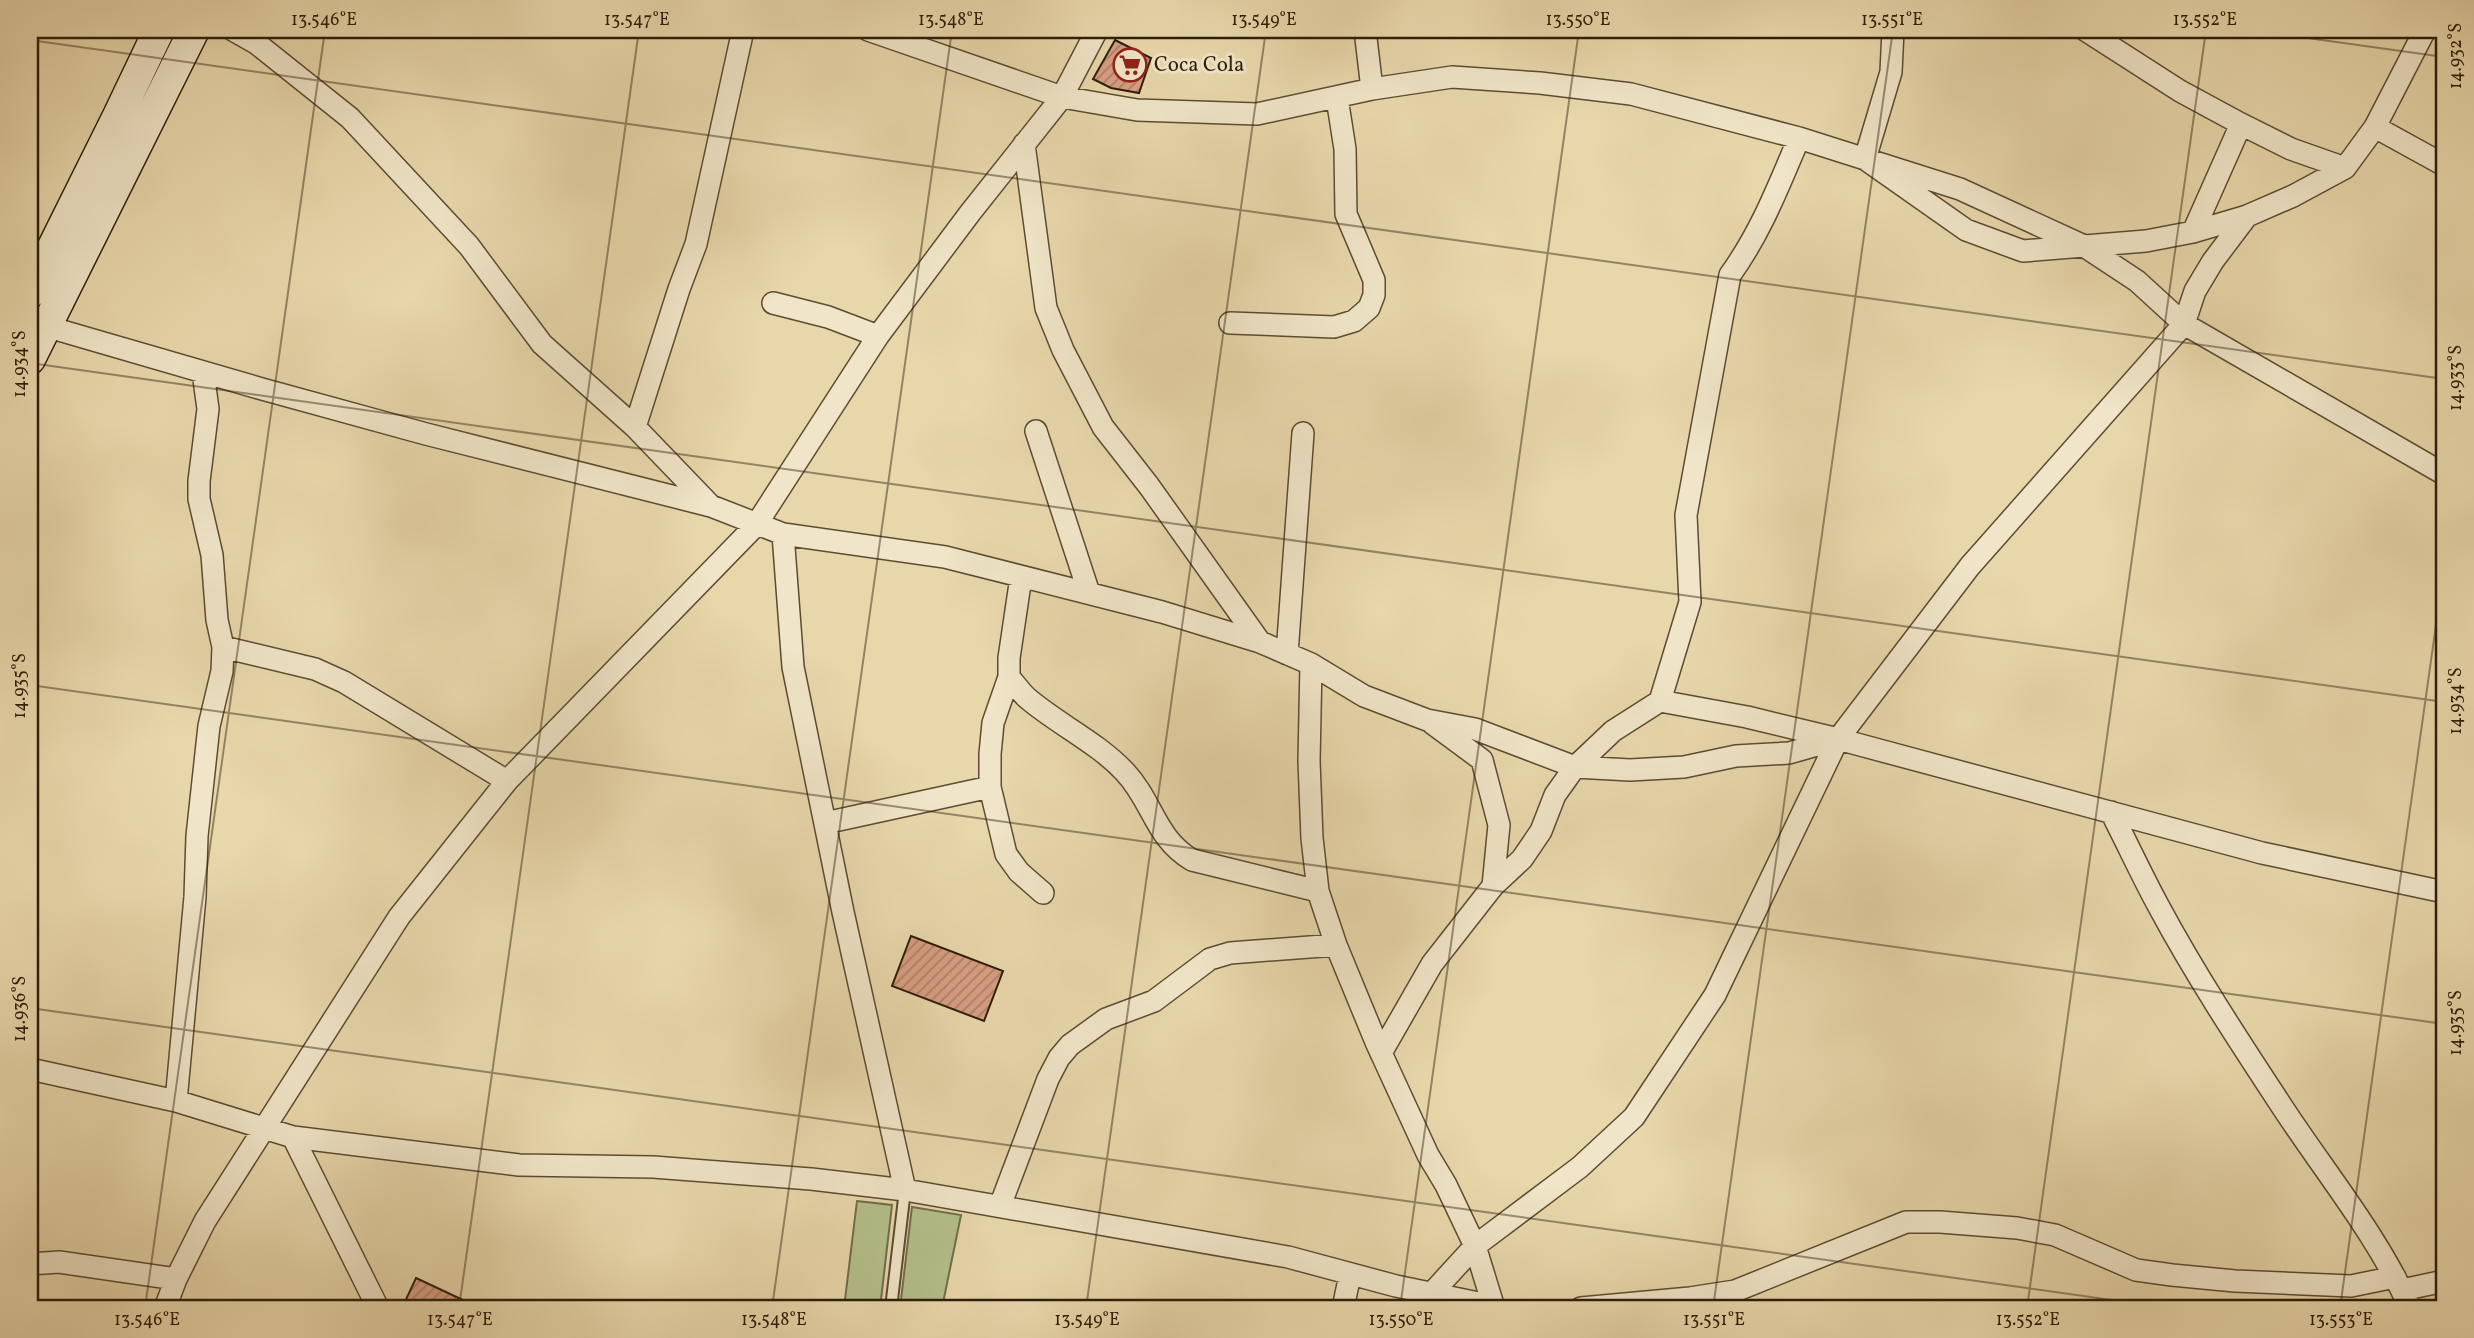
<svg xmlns="http://www.w3.org/2000/svg" width="2474" height="1338" font-family="Vollkorn,serif">
	<style>
		.garden { fill: #b4bf8b; stroke: #716e4a; stroke-width: 2 }
		.building { fill: url(#building-hatch); stroke: #2e1d08; stroke-width: 2 }
		.lines { fill: none; stroke-linecap: round; stroke-linejoin: round }
		.lane-casing { stroke: #5c4c31; stroke-width: 14 }
		.street-casing { stroke: #5c4c31; stroke-width: 24 }
		.secondary-casing { stroke: #2e1d08; stroke-width: 33 }
		.lane { stroke: #f0e5c8; stroke-width: 10 }
		.street { stroke: #f0e5c8; stroke-width: 21 }
		.secondary { stroke: #f0e5c8; stroke-width: 30 }
		.ticks { fill: none; stroke: #2e1d08; stroke-width: 2; stroke-opacity: 0.45 }
		.labels { text-anchor: middle; dominant-baseline: central; stroke-width: 6; stroke-linejoin: round; paint-order: stroke }
		.poi-label { font-size: 21px; fill: #2e1d08; stroke: #f0e5c8; text-anchor: start }
		.neatline { fill: none; stroke: #2e1d08; stroke-width: 2.5 }
		.ticks-label { font-size: 18px; text-anchor: middle; fill: #2e1d08 }
	</style>
	<defs>
		<pattern id="building-hatch" width="6" height="6" patternUnits="userSpaceOnUse" patternTransform="scale(1.75)"><rect width="6" height="6" fill="#d89e83"/><path d="M-1 1l2-2M0 6l6-6M5 7l2-2" fill="none" stroke="#b08069"/></pattern>
	</defs>
	<rect width="100%" height="100%" fill="#e8d7ab"/>
	<filter id="stains"><feTurbulence type="fractalNoise" baseFrequency=".00286" numOctaves="4"/><feColorMatrix values="0 0 0 0 .2 0 0 0 0 .09 0 0 0 0 .02 0 0 0 .5 -.17"/></filter>
	<radialGradient id="worn" r=".72"><stop offset=".6" stop-color="#630" stop-opacity="0"/><stop offset="1" stop-color="#630" stop-opacity=".3"/></radialGradient>
	<!-- garden -->
	<path class="garden" d="M 857,1201 L 892,1205 L 880,1308 L 844,1308 Z
		M 912,1207 L 961,1215 L 942,1308 L 900,1308 Z"/>
	<!-- building -->
	<path class="building" d="M 1115,40 L 1151,58 L 1139,93 L 1111,88 L 1093,79 Z
		M 911,936 L 1003,971 L 984,1021 L 892,986 Z
		M 416,1278 L 480,1308 L 402,1308 Z"/>
	<g class="lines">
		<defs>
			<path id="lane" d="M 891,1308 L 905,1190"/>
			<path id="street" d="M 233,30 L 256,43 L 350,118 L 469,246 L 542,344 L 635,427 L 711,506
				M 868,30 L 1062,97 L 1137,110 L 1257,114 L 1372,89 L 1452,77 L 1540,83 L 1631,94 L 1799,138 L 1960,189 L 2084,246 L 2137,281 L 2184,324 L 2444,474
				M 1365,30 L 1372,89
				M 1893,30 L 1891,72 L 1865,159 L 1966,230 L 2023,251 L 2146,241 L 2193,232 L 2247,216 L 2293,196 L 2345,168 L 2375,127 L 2425,30
				M 2085,30 L 2180,91 L 2241,124 L 2291,149 L 2345,168
				M 2375,127 L 2444,165
				M 1024,144 L 1046,308 L 1063,350 L 1103,427 L 1149,486 L 1260,642
				M 2193,232 L 2241,124
				M 773,303 L 828,317 L 878,336
				M 1230,323 L 1334,327 L 1354,321 L 1369,308 L 1374,295 L 1374,280 L 1346,214 L 1345,149 L 1337,98
				M 45,326 L 262,389 L 426,434 L 711,506 L 783,534 L 945,557 L 1162,612 L 1260,642 L 1311,664 L 1364,696 L 1427,720 L 1475,729 L 1575,767 L 1630,770 L 1684,767 L 1736,756 L 1789,753 L 1838,739
				M 635,427 L 679,289 L 696,244 L 743,30
				M 1036,431 L 1089,593
				M 783,534 L 793,667 L 843,912 L 905,1190
				M 1021,577 L 1009,658 L 1009,677 C 1015,684 1020,691 1026,697 C 1057,724 1097,742 1125,772 C 1153,802 1155,838 1192,860 L 1318,891
				M 223,647 L 315,669 L 344,682 L 507,781
				M 1287,654 L 1303,433
				M 1311,664 L 1309,761 L 1312,838 L 1318,891 L 1336,945 L 1376,1042 L 1428,1155 L 1446,1185 L 1475,1246 L 1494,1308
				M 1009,677 L 993,723 L 990,754 L 990,787 L 1006,854 L 1019,872 L 1043,893
				M 1660,701 L 1747,717 L 1838,739 L 2262,853 L 2444,892
				M 1432,723 L 1482,760 L 1499,825 L 1493,886
				M 2111,812 C 2127,843 2142,876 2159,907 C 2195,974 2237,1038 2279,1102 C 2323,1170 2377,1234 2410,1308
				M 825,823 L 990,787
				M 1381,1053 L 1432,964 L 1493,886 L 1522,859 L 1541,831 L 1555,795 L 1575,767 L 1613,731 L 1660,701 L 1690,602 L 1686,515 L 1730,275 C 1761,232 1778,187 1799,138
				M 30,1069 L 176,1101 L 293,1137 L 519,1165 L 653,1167 L 811,1179 L 905,1190 L 1288,1257 L 1396,1286 L 1493,1306
				M 176,1101 L 195,897 L 197,836 L 209,726 L 222,671 L 223,647 L 217,620 L 212,555 L 199,499 L 199,481 L 208,409 L 203,372
				M 293,1137 L 378,1308
				M 1000,1206 L 1048,1079 L 1059,1058 L 1070,1045 L 1106,1019 L 1154,1001 L 1210,959 L 1230,953 L 1336,945
				M 30,1264 L 59,1262 L 176,1279
				M 2402,1290 L 2444,1281
				M 1432,1293 L 1475,1246 L 1580,1167 L 1634,1117 L 1715,995 L 1838,739 L 1970,566 L 2184,324 L 2195,291 L 2213,261 L 2247,216
				M 165,1308 L 176,1279 L 205,1221 L 399,917 L 507,781 L 756,525 L 878,336 L 970,213 L 1062,97 L 1097,30
				M 1343,1308 L 1350,1275
				M 1581,1308 L 1690,1298 L 1735,1291 L 1906,1222 L 1940,1222 L 2017,1228 L 2055,1235 L 2136,1270 L 2172,1275 L 2235,1281 L 2351,1286 L 2395,1277"/>
			<path id="secondary" d="M 30,293 L 118,116 L 159,30
				M 30,359 L 194,30"/>
		</defs>
		<!-- lane casing -->
		<use href="#lane" class="lane-casing"/>
		<!-- street casing -->
		<use href="#street" class="street-casing"/>
		<!-- secondary casing -->
		<use href="#secondary" class="secondary-casing"/>
		<!-- lane -->
		<use href="#lane" class="lane"/>
		<!-- street -->
		<use href="#street" class="street"/>
		<!-- secondary -->
		<use href="#secondary" class="secondary"/>
	</g>
	<!-- ticks -->
	<path class="ticks" d="M 2250,30 L 2444,57M 30,40 L 2444,379M 30,363 L 2444,702M 30,685 L 2444,1024M 30,1008 L 2169,1308M 145,1308 L 325,30M 459,1308 L 639,30M 772,1308 L 952,30M 1086,1308 L 1266,30M 1400,1308 L 1579,30M 1713,1308 L 1893,30M 2027,1308 L 2206,30M 2340,1308 L 2444,568"/>
	<!-- icons -->
	<defs>
		<symbol id="supermarket-ring" viewBox="-11 -11 22 22"><circle r="9.5" fill="#f0e5c8" stroke="#8f2418" stroke-width="1.5"/><path d="M-6-5.5h2.5l.6 2H6L4.5 2H-2.5L-4.4-4H-6ZM-1.5 3.2a1.3 1.3 0 1 0 .1 0ZM3 3.2a1.3 1.3 0 1 0 .1 0Z" fill="#8f2418"/></symbol>
	</defs>
	<g fill-rule="evenodd">
		<use href="#supermarket-ring" x="1111" y="46" width="38" height="38"/>
	</g>
	<g class="labels">
		<!-- poi labels -->
		<g class="poi-label">
			<text x="1154" y="65">Coca Cola</text>
		</g>
	</g>
	<!-- margin -->
	<rect width="2474" height="1338" fill="none" stroke="#e8d7ab" stroke-width="77"/>
	<rect x="38" y="38" width="2398" height="1262" class="neatline"/>
	<g class="ticks-label">
		<text x="324" y="25">13.546°E</text>
		<text x="637" y="25">13.547°E</text>
		<text x="951" y="25">13.548°E</text>
		<text x="1264" y="25">13.549°E</text>
		<text x="1578" y="25">13.550°E</text>
		<text x="1892" y="25">13.551°E</text>
		<text x="2205" y="25">13.552°E</text>
		<text transform="translate(2455 56) rotate(-90)" y="6">14.932°S</text>
		<text transform="translate(19 364) rotate(-90)" y="6">14.934°S</text>
		<text transform="translate(2455 378) rotate(-90)" y="6">14.933°S</text>
		<text transform="translate(19 686) rotate(-90)" y="6">14.935°S</text>
		<text transform="translate(2455 701) rotate(-90)" y="6">14.934°S</text>
		<text transform="translate(19 1009) rotate(-90)" y="6">14.936°S</text>
		<text transform="translate(2455 1023) rotate(-90)" y="6">14.935°S</text>
		<text x="147" y="1325">13.546°E</text>
		<text x="460" y="1325">13.547°E</text>
		<text x="774" y="1325">13.548°E</text>
		<text x="1087" y="1325">13.549°E</text>
		<text x="1401" y="1325">13.550°E</text>
		<text x="1714" y="1325">13.551°E</text>
		<text x="2028" y="1325">13.552°E</text>
		<text x="2341" y="1325">13.553°E</text>
	</g>
	<rect width="100%" height="100%" filter="url(#stains)"/>
	<rect width="100%" height="100%" fill="url(#worn)"/>
</svg>
